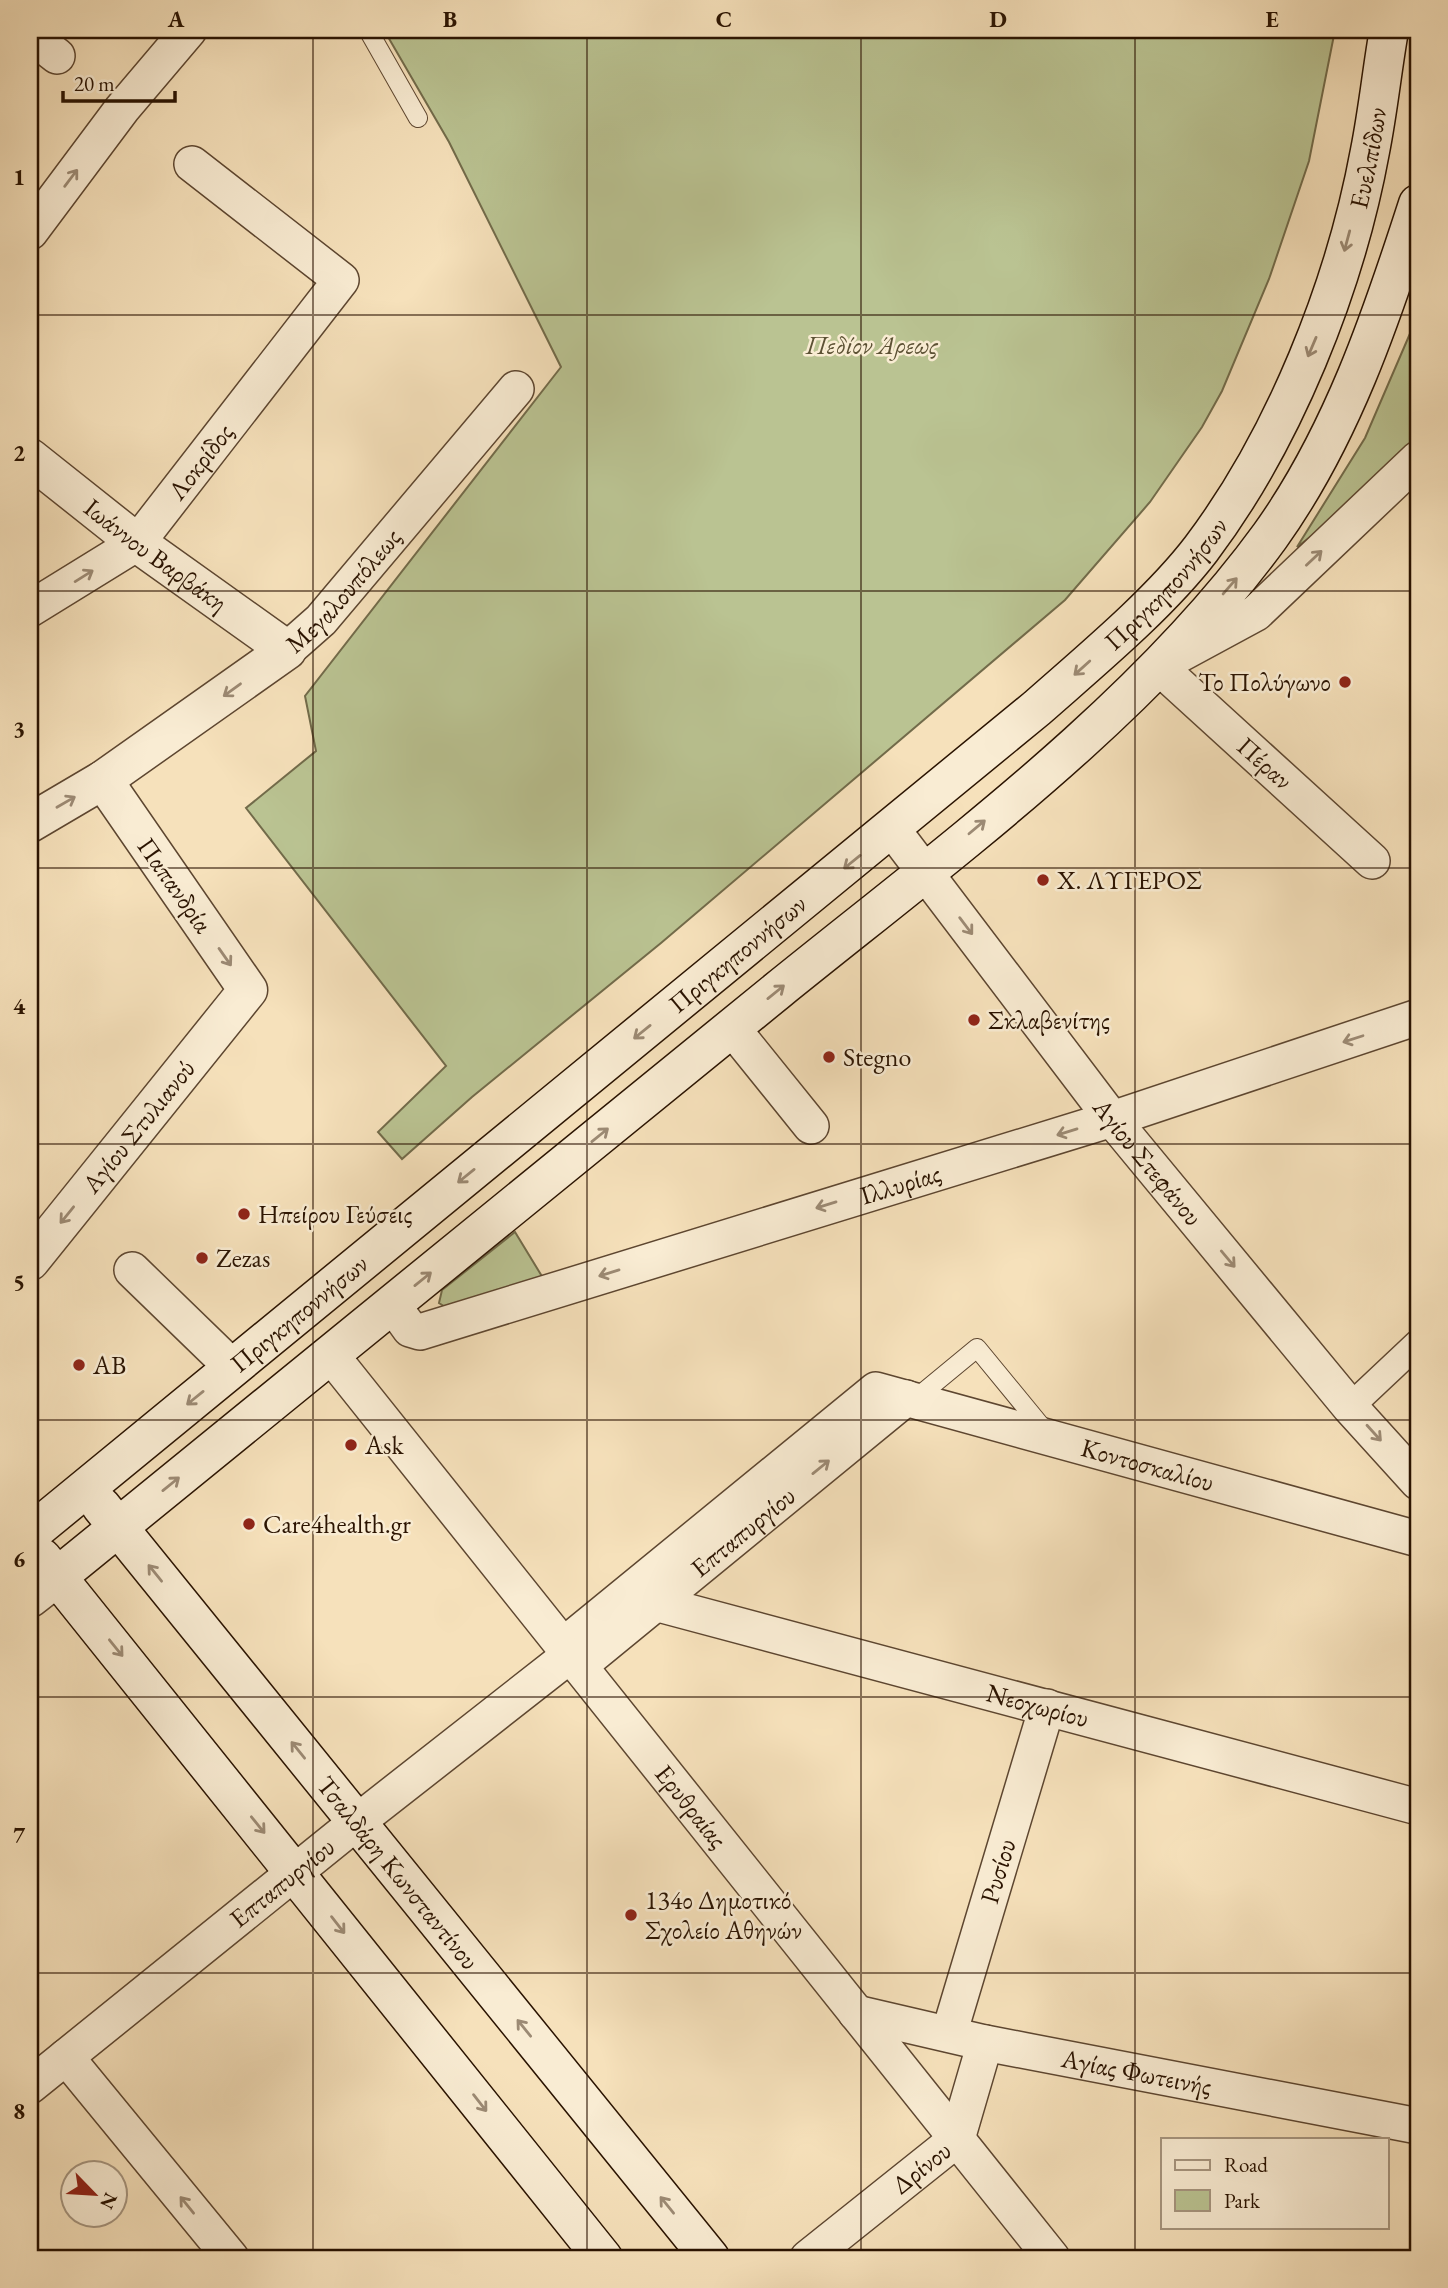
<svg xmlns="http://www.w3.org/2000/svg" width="1448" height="2288" font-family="'EB Garamond',serif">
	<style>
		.green { fill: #bac392; stroke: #726b4a; stroke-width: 2 }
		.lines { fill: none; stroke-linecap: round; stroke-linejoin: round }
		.service-casing { stroke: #5d4630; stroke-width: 20 }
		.pedestrian-casing { stroke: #5d4630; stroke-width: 29 }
		.minor-casing { stroke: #5d4630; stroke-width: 38 }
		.tertiary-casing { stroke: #5d4630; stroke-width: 41 }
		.secondary-casing { stroke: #2a1301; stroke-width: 41 }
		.service { stroke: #f9ecd3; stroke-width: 18 }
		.pedestrian { stroke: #f9ecd3; stroke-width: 26 }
		.minor { stroke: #f9ecd3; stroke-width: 35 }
		.tertiary { stroke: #f9ecd3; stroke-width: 38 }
		.secondary { stroke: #f9ecd3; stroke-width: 38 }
		.oneway { stroke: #9c8a74 }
		.grid { fill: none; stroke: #2a1301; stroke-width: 2; stroke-opacity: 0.55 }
		.poi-dot { fill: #8f2418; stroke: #f9ecd3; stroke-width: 2.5 }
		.labels { text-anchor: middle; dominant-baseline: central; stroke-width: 5; stroke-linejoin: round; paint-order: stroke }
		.street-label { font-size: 26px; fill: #2a1301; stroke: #f9ecd3 }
		.park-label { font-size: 26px; font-style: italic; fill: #5c5134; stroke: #f9ecd3 }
		.poi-label { font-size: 26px; fill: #2a1301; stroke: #f9ecd3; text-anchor: start }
		.neatline { fill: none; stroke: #2a1301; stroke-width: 2.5 }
		.grid-label { font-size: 23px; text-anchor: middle; font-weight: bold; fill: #2a1301 }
	</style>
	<rect width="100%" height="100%" fill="#f6e1bb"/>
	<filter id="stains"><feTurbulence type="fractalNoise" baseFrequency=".00286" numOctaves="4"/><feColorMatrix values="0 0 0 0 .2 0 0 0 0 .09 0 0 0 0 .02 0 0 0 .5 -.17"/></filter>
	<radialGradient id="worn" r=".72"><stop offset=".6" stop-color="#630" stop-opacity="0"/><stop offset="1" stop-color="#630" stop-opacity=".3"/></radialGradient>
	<!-- green -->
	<path class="green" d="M 384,30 L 1335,30 L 1309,161 L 1269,279 L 1222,391 L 1202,427 L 1150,502 L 1065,600 L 661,943 L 472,1097 L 402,1159 L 378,1132 L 446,1066 L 246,808 L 316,751 L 305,696 L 561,367 L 449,142 Z
		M 1418,315 L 1418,438 L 1387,479 L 1297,547 L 1365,438 Z
		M 515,1232 L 543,1278 L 447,1308 L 439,1303 L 442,1290 Z"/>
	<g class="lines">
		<defs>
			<path id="service" d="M 368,30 L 418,118
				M 914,1400 L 977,1348 L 1046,1432"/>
			<path id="pedestrian" d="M 1350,1407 L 1418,1343"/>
			<g id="minor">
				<path d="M 30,35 L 57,56"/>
				<path d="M 30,232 L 122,109 L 189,30"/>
				<path id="s1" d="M 30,609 L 137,543 L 341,280 L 192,164"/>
				<path id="s2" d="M 287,650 L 321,620 L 516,389"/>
				<path id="s3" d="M 892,829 L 1112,1119 L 1350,1407 L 1418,1482"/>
				<path d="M 1372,861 L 1158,666 L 1256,613 L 1418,459"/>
				<path d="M 732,1028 L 811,1126"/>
				<path d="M 132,1270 L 233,1368"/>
				<path id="s4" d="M 392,1304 L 410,1329 L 420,1332 L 1112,1119 L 1418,1017"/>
				<path id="s5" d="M 330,1354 L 1052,2258"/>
				<path id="s6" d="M 655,1603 L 1418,1807"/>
				<path id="s7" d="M 563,1646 L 876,1390 L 1418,1539"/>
				<path id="s8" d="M 579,1666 L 906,1398"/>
				<path id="s9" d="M 856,2013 L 985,2043 L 1418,2126"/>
				<path id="s10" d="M 949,2034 L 1047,1707"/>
				<path d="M 66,2057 L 231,2258"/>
				<path id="s11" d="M 30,2086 L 357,1822 L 570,1655"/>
				<path id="s12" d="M 808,2258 L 957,2139 L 985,2043"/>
			</g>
			<g id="tertiary">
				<path id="s13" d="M 30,458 L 137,543 L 287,650 L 103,780 L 30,823"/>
				<path id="s14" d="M 30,1261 L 248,990 L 103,780"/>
				<path d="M 30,1598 L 57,1577"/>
			</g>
			<g id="secondary">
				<path id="s15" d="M 101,1506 L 710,2258"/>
				<path id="s16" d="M 30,1534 L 1037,708 C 1089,662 1159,604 1201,549 C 1284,439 1345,287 1370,151 C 1378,111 1382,70 1389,30"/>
				<path d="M 42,1558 L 603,2258"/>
				<path d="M 57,1577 C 296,1380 537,1186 777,991 C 945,855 1143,711 1270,536 C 1341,437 1381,319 1418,204"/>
			</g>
		</defs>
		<!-- service casing -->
		<use href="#service" class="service-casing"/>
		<!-- pedestrian casing -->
		<use href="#pedestrian" class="pedestrian-casing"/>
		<!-- minor casing -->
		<use href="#minor" class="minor-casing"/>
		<!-- tertiary casing -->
		<use href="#tertiary" class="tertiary-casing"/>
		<!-- secondary casing -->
		<use href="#secondary" class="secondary-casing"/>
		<!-- service -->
		<use href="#service" class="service"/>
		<!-- pedestrian -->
		<use href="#pedestrian" class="pedestrian"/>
		<!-- minor -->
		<use href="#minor" class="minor"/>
		<!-- tertiary -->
		<use href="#tertiary" class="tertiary"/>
		<!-- secondary -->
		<use href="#secondary" class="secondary"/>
	</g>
	<!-- one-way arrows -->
	<defs><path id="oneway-shaft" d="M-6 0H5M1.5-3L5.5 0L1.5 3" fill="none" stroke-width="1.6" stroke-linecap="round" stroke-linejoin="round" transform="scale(1.75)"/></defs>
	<g class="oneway">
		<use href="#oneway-shaft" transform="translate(71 178) rotate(-53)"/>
		<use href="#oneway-shaft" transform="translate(1347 241) rotate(105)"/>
		<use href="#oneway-shaft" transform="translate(1312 347) rotate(113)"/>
		<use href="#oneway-shaft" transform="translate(1314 558) rotate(-43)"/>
		<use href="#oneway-shaft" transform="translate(84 576) rotate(-32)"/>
		<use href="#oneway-shaft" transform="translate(1230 586) rotate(-49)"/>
		<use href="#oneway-shaft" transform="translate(1082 668) rotate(138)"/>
		<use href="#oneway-shaft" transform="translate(232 690) rotate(144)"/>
		<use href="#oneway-shaft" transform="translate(66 802) rotate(-30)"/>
		<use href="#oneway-shaft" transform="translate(977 827) rotate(-40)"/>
		<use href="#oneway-shaft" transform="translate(852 862) rotate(141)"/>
		<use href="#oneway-shaft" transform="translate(966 926) rotate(53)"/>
		<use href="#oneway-shaft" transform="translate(225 957) rotate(55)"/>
		<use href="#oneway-shaft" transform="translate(776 992) rotate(-39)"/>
		<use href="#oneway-shaft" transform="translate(642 1032) rotate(141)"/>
		<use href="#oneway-shaft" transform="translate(1353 1039) rotate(162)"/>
		<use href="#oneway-shaft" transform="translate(1067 1132) rotate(163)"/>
		<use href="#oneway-shaft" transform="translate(600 1135) rotate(-39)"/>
		<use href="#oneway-shaft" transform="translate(466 1176) rotate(141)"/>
		<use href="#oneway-shaft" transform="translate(826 1205) rotate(163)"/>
		<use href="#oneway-shaft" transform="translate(67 1215) rotate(129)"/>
		<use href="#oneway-shaft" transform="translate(1228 1259) rotate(50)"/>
		<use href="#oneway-shaft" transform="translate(609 1273) rotate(163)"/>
		<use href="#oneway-shaft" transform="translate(423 1279) rotate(-39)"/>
		<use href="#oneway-shaft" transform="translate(195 1398) rotate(141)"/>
		<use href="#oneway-shaft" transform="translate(1374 1433) rotate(48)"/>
		<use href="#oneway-shaft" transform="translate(821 1467) rotate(-39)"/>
		<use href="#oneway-shaft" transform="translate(171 1484) rotate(-39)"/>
		<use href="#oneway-shaft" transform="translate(155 1573) rotate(-129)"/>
		<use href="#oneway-shaft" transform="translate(116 1648) rotate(51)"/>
		<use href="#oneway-shaft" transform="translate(298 1750) rotate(-129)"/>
		<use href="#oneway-shaft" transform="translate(258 1825) rotate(51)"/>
		<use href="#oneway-shaft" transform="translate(338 1925) rotate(52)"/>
		<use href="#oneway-shaft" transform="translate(524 2028) rotate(-129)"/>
		<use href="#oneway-shaft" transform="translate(480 2103) rotate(52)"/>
		<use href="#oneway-shaft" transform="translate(187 2205) rotate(-129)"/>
		<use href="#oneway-shaft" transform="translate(667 2205) rotate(-129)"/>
	</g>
	<!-- grid -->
	<path class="grid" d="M 313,30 L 313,2258M 587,30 L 587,2258M 861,30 L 861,2258M 1135,30 L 1135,2258M 30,315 L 1418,315M 30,591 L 1418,591M 30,868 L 1418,868M 30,1144 L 1418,1144M 30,1420 L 1418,1420M 30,1697 L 1418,1697M 30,1973 L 1418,1973"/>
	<!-- markers -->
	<g class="poi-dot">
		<circle cx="1345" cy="682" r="7"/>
		<circle cx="1043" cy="880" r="7"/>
		<circle cx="974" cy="1020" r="7"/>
		<circle cx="829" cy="1057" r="7"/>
		<circle cx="244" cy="1214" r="7"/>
		<circle cx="202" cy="1258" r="7"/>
		<circle cx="79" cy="1365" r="7"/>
		<circle cx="351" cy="1445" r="7"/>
		<circle cx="249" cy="1524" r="7"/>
		<circle cx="631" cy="1915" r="7"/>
	</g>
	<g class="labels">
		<!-- street labels -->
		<g class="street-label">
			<text stroke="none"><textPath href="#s16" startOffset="1960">Ευελπίδων</textPath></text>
			<text stroke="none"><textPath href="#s1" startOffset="229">Λοκρίδος</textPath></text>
			<text stroke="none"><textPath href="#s13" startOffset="159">Ιωάννου Βαρβάκη</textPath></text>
			<text stroke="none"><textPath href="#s16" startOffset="1482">Πριγκηποννήσων</textPath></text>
			<text stroke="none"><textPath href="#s2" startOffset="82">Μεγαλουπόλεως</textPath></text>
			<text transform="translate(1265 763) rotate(42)">Πέραν</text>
			<text transform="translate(175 885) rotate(55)">Παπανδρία</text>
			<text stroke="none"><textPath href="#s16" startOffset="915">Πριγκηποννήσων</textPath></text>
			<text stroke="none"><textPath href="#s14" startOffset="173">Αγίου Στυλιανού</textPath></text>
			<text stroke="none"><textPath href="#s3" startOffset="420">Αγίου Στεφάνου</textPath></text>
			<text stroke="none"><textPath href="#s4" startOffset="544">Ιλλυρίας</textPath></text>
			<text stroke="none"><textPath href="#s16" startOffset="348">Πριγκηποννήσων</textPath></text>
			<text stroke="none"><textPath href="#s7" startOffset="686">Κοντοσκαλίου</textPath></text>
			<text stroke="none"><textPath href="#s8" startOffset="212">Επταπυργίου</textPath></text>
			<text stroke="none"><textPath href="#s6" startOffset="396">Νεοχωρίου</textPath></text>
			<text stroke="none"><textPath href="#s5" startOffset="579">Ερυθραίας</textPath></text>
			<text stroke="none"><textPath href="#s10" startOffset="170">Ρυσίου</textPath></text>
			<text stroke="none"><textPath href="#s15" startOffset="472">Τσαλδάρη Κωνσταντίνου</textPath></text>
			<text stroke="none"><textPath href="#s11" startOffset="324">Επταπυργίου</textPath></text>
			<text stroke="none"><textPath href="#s9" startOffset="287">Αγίας Φωτεινής</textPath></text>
			<text stroke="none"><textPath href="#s12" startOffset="145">Δρίνου</textPath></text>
		</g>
		<!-- park labels -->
		<g class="park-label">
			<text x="872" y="345">Πεδίον Άρεως</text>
		</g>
		<!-- poi labels -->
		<g class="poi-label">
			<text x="1331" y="682" text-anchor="end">Το Πολύγωνο</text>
			<text x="1057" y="880">Χ. ΛΥΓΕΡΟΣ</text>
			<text x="988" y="1020">Σκλαβενίτης</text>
			<text x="843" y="1057">Stegno</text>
			<text x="258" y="1214">Ηπείρου Γεύσεις</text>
			<text x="216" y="1258">Zezas</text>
			<text x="93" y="1365">ΑΒ</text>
			<text x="365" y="1445">Ask</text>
			<text x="263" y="1524">Care4health.gr</text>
			<text x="645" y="1900">134ο Δημοτικό<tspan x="645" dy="30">Σχολείο Αθηνών</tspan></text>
		</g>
	</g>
	<!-- margin -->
	<rect width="1448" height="2288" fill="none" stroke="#f6e1bb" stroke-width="77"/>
	<!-- legend -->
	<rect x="1161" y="2138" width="228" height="91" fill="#f9ecd3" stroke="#a6957f" stroke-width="2"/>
	<rect x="1175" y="2160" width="35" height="10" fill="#f9ecd3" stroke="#a6957f" stroke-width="2"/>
	<text x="1224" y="2172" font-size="21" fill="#2a1301">Road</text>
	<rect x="1175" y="2190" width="35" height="21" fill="#bac392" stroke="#a6957f" stroke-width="2"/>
	<text x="1224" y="2208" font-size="21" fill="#2a1301">Park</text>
	<!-- north arrow -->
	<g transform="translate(94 2194) rotate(115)"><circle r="33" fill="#f9ecd3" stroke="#a6957f" stroke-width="2"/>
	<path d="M0-5L12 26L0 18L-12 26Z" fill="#8f2418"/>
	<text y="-10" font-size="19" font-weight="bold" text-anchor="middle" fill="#2a1301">N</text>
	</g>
	<!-- scale -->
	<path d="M63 91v10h112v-10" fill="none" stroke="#2a1301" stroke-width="3.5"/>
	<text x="74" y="91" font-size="21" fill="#2a1301" stroke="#f9ecd3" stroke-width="5" paint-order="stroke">20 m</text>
	<rect x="38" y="38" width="1372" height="2212" class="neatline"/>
	<g class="grid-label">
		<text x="176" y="27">A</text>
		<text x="450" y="27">B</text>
		<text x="724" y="27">C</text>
		<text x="998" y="27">D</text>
		<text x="1272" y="27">E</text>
		<text x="19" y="185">1</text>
		<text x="19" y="461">2</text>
		<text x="19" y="737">3</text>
		<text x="19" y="1014">4</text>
		<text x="19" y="1290">5</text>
		<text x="19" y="1567">6</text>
		<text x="19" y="1843">7</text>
		<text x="19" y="2119">8</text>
	</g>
	<rect width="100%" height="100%" filter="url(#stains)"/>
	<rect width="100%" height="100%" fill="url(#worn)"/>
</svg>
